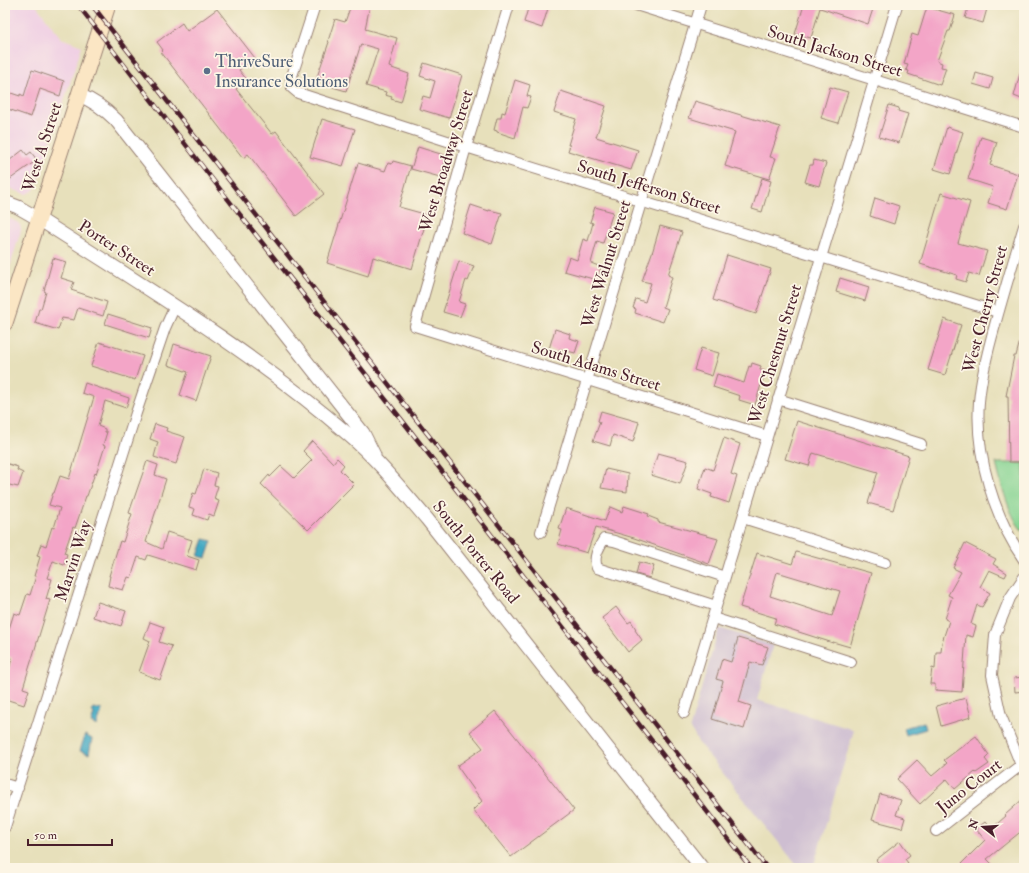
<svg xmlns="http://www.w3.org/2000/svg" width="1029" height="873" font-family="'IM FELL Double Pica',serif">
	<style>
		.built { fill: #f0d0e4 }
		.industrial { fill: #cebed1 }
		.green { fill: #87d493; stroke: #687a5f }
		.water { fill: #43a9c3; stroke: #466477 }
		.building { fill: #f3a5c7; fill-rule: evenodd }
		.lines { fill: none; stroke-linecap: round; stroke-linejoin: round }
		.minor-casing { stroke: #988073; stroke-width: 12 }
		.tertiary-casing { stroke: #988073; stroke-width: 15 }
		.secondary-casing { stroke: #988073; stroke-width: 17 }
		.minor { stroke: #fff; stroke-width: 10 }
		.tertiary { stroke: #fff; stroke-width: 13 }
		.secondary { stroke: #fbe6c4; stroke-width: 15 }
		.rail-casing { stroke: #4a1f2b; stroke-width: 4.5 }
		.rail { stroke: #fcf5e5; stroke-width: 3; stroke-dasharray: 9; stroke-linecap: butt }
		.service-dot { fill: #5c6f8a; stroke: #fcf5e5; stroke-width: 1.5 }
		.labels { text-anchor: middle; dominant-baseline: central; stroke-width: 3.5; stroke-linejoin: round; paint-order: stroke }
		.street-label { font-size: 17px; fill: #4a1f2b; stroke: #fcf5e5 }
		.service-label { font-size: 17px; fill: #4e5e75; stroke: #fcf5e5; text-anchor: start }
	</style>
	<rect width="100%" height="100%" fill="#fcf5e5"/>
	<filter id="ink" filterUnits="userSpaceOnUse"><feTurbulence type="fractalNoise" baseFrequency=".025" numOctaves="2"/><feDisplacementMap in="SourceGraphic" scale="8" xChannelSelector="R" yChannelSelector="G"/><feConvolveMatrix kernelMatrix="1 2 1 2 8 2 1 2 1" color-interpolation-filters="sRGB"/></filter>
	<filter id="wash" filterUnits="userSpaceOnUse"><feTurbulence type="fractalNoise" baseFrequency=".012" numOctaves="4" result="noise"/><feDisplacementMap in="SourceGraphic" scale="16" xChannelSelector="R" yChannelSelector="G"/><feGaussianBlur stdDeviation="0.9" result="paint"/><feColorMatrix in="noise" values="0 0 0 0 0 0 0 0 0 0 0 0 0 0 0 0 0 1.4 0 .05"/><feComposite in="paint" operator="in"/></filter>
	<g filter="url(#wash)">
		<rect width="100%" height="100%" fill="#e7e0bb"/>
		<!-- built -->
		<path class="built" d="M 5,5 L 36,5 L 61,38 L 82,46 L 36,187 L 33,191 L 26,194 L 5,187 Z
			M 5,217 L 17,222 L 20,225 L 21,230 L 5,283 Z"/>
		<!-- industrial -->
		<path class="industrial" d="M 719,628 L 773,645 L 757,700 L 854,730 L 813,868 L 799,868 L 698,742 L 690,727 Z"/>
		<!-- green -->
		<path class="green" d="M 996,463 L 1024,463 L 1024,532 C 1010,520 1000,481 996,463 Z"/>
		<!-- water -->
		<path class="water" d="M 204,539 L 212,541 L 206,558 L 198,556 Z
			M 93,708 L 102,710 L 97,726 L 91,723 L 94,714 L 92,711 Z
			M 924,722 L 926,729 L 906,735 L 904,728 Z
			M 85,735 L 92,739 L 89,754 L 80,751 Z"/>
		<g id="blocks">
			<!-- building -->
			<path class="building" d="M 351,5 L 370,5 L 365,29 L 397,38 L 389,67 L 409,74 L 401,102 L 391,99 L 392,97 L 385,95 L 386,92 L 366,86 L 378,49 L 361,44 L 346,91 L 326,85 L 327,80 L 317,77 L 329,42 L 328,41 L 335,19 L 345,22 Z
				M 529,5 L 549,5 L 542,28 L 524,22 Z
				M 804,5 L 861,5 L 873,9 L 868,24 L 820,8 L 811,38 L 795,34 Z
				M 969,5 L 988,5 L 983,23 L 965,18 Z
				M 927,7 L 955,15 L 950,31 L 948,31 L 937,61 L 942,63 L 941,67 L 946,68 L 940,85 L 908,74 L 909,71 L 906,70 L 908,65 L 904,64 L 912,34 L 918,36 Z
				M 217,9 L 255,58 L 239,70 L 247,80 L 236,89 L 272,134 L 276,131 L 324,194 L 296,216 L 248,154 L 243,158 L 161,52 L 163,50 L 157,42 L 182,23 L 187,31 Z
				M 424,63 L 462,75 L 449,118 L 419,109 L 423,96 L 430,98 L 435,81 L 420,76 Z
				M 32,70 L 64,81 L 60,96 L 40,89 L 31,117 L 5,108 L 5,91 L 20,96 L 20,94 L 24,96 Z
				M 1021,70 L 1024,70 L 1024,100 L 1014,96 Z
				M 976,73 L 993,78 L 990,89 L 973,84 Z
				M 515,80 L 530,85 L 527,96 L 531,97 L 527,108 L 523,107 L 515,138 L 497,132 L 497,131 L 494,130 L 497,118 L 501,118 L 502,112 L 505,113 Z
				M 830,87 L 848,92 L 838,123 L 821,118 Z
				M 561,91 L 606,106 L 596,137 L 638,150 L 631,170 L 568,151 L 570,145 L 568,145 L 576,119 L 554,112 Z
				M 695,101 L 780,127 L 770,157 L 776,158 L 769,179 L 725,166 L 735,132 L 689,118 Z
				M 889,105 L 899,108 L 898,111 L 908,114 L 899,143 L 879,137 Z
				M 322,119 L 355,129 L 343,166 L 310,157 Z
				M 947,127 L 963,132 L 950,174 L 934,169 Z
				M 981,137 L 997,142 L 990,165 L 1018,174 L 1007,209 L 988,203 L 993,187 L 968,179 Z
				M 418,147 L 447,156 L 440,177 L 411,169 Z
				M 23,150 L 27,155 L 31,152 L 37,160 L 9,180 L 5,175 L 5,164 Z
				M 814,160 L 826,163 L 819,186 L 805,182 L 810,165 L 813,165 Z
				M 393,161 L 411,166 L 399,207 L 428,215 L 412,269 L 373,257 L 368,276 L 327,263 L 358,163 L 385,171 L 388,163 L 392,164 Z
				M 762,178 L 771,181 L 762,212 L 752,209 Z
				M 941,193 L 970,202 L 958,243 L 987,251 L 979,276 L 969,273 L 966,282 L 956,279 L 957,275 L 920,264 Z
				M 875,198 L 899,206 L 894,224 L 870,216 Z
				M 471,205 L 489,211 L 489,210 L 502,213 L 492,244 L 462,233 Z
				M 595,207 L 613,212 L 603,243 L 597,241 L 591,263 L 601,267 L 597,280 L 564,271 L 569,257 L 577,260 L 583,239 L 588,241 L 593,223 L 590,222 Z
				M 660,226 L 682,232 L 668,275 L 672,277 L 663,307 L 668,309 L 663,322 L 635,313 L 636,309 L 633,308 L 636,299 L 645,302 L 651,283 L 642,281 L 653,250 Z
				M 727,255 L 771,269 L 756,314 L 713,300 Z
				M 53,258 L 66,262 L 61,278 L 74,282 L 71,290 L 107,302 L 103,316 L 78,308 L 74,320 L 62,318 L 58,330 L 35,323 L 39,309 L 41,309 L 46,292 L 44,291 Z
				M 459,261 L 474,266 L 468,281 L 466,280 L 459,302 L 465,304 L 460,317 L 443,312 Z
				M 840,278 L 869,287 L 865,301 L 836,292 Z
				M 108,314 L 152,328 L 149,338 L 105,324 Z
				M 944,319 L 961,325 L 945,375 L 928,370 Z
				M 555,329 L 570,334 L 569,338 L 579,341 L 575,353 L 560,349 L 559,352 L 549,349 Z
				M 1021,337 L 1024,338 L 1024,462 L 1009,462 L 1008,396 L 1006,396 L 1014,356 L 1016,356 Z
				M 99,342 L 143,356 L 135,380 L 91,366 Z
				M 174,344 L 211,356 L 196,401 L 180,395 L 188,372 L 168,365 Z
				M 701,348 L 719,353 L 712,376 L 694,370 Z
				M 752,363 L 761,366 L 760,370 L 765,371 L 755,405 L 739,400 L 740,396 L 713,387 L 717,374 L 744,383 L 749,366 L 751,367 Z
				M 85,383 L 129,398 L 126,408 L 105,401 L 98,426 L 105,429 L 105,432 L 107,432 L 103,445 L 105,446 L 96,474 L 95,473 L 87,496 L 86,496 L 75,528 L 73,527 L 64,553 L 67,554 L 64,565 L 53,561 L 47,578 L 52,579 L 46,599 L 50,600 L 23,688 L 29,690 L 24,705 L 5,699 L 5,676 L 7,676 L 12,658 L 5,655 L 5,631 L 8,632 L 14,613 L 20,615 L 27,594 L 30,595 L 36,576 L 34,576 L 40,557 L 37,556 L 41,544 L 46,546 L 52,527 L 54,528 L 60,508 L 49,505 L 53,493 L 54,493 L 60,476 L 69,479 L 94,397 L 82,393 Z
				M 601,411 L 639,422 L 633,442 L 613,435 L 610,446 L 593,441 L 600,422 L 598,421 Z
				M 797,421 L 909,456 L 893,510 L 868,503 L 878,472 L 813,453 L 809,466 L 785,459 Z
				M 155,424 L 167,428 L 166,431 L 185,437 L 176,464 L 154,457 L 158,442 L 150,439 Z
				M 724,438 L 740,444 L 731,474 L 737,476 L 729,503 L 711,497 L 712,494 L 698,489 L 705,467 L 713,470 Z
				M 312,441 L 333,463 L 337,458 L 344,465 L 340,470 L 354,484 L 308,530 L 261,484 L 269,475 L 270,477 L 281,466 L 294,478 L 312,460 L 303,451 Z
				M 658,453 L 688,461 L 680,484 L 651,475 Z
				M 147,461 L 158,465 L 155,475 L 166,479 L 146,542 L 162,549 L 167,532 L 192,540 L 187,556 L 199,560 L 196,570 L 148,555 L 146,560 L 138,557 L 131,578 L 128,577 L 123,590 L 108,586 L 110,576 L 109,576 L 120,541 L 123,542 L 132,514 L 129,513 Z
				M 5,463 L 18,467 L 17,470 L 23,473 L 18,487 L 5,484 Z
				M 204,469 L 217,473 L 214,485 L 218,486 L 214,499 L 219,501 L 214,516 L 209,514 L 207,520 L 193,515 L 195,509 L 189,507 L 193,493 L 196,494 Z
				M 606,469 L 628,474 L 627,492 L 601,488 Z
				M 624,506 L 649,514 L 648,516 L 658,520 L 658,522 L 707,535 L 707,536 L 718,539 L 709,564 L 634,538 L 596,527 L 587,553 L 558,544 L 562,530 L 559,529 L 566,508 L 605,521 L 610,507 L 622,512 Z
				M 965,543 L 996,559 L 993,564 L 1007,573 L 1005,577 L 989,570 L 980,587 L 990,593 L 982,607 L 977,605 L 971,624 L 976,626 L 973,637 L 966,635 L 962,692 L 935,690 L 935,684 L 930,684 L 932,668 L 935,669 L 936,652 L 941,652 L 942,642 L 949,621 L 945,619 L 952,597 L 948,595 L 961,572 L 953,568 Z
				M 796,552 L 871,573 L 850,647 L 833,642 L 833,643 L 774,624 L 776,618 L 740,607 L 757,553 L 792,564 ZM 777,572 L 840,591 L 832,616 L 770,596 Z
				M 639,562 L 654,566 L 650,578 L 636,574 Z
				M 98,602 L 126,611 L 121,626 L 93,617 Z
				M 616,607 L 628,623 L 631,621 L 636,629 L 635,630 L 642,640 L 628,652 L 602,618 Z
				M 150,622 L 164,627 L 159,642 L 172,646 L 160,680 L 139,672 L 150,641 L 144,638 Z
				M 738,638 L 768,647 L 762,665 L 750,662 L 739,702 L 751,706 L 744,729 L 712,719 L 723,681 L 716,679 L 722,659 L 731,662 Z
				M 1024,677 L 1024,691 L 1015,692 L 1014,678 Z
				M 966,698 L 971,717 L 941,726 L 936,706 Z
				M 495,711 L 574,810 L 511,857 L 473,810 L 482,801 L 457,766 L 483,748 L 470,732 Z
				M 976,736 L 989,755 L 985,759 L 989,764 L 976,773 L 975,772 L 955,789 L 947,779 L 920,804 L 897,779 L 917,760 L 932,776 L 947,763 L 944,760 Z
				M 880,794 L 901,800 L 896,815 L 905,818 L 902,828 L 872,820 Z
				M 1024,798 L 1024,829 L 987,859 L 996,868 L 966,868 L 962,863 L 985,840 L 976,829 L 985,822 L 991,829 L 1006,816 L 1005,815 Z
				M 900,841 L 910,855 L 905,859 L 908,863 L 902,868 L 883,868 L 876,860 Z"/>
		</g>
	</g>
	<g filter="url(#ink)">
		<use href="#blocks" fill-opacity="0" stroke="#988073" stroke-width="1"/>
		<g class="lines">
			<defs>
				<path id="minor" d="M 315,5 L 291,79 L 292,88 L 298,93 L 466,147 L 998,312
					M 509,5 L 466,147 L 415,326 L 767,436
					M 636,5 L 1024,127
					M 1024,226 C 1014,259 1004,292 995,325 C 988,350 981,376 979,402 C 975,455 994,517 1024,560
					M 778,399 L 921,444
					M 743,518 L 885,563
					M 541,532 L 701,5
					M 1024,577 L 1010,598 L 995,635 L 992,675 L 1001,716 L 1021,765 L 1024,768
					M 716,606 L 597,568 C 593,557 598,549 604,539 L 614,541 L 725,577
					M 713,618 L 851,662
					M 684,713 L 897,5
					M 5,784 L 18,788
					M 5,827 L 136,413 L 165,328 L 175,306
					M 936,831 L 1021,765"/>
				<path id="tertiary" d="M 79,95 C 94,101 105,109 116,120 L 363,433 L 374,455
					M 5,202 L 18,207 L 39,219 C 145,287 253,352 349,435 C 378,460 402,490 427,519 L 702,868"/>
				<path id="secondary" d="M 5,323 L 108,5"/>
			</defs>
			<!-- minor casing -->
			<use href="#minor" class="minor-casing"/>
			<!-- tertiary casing -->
			<use href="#tertiary" class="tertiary-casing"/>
			<!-- secondary casing -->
			<use href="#secondary" class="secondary-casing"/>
			<!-- minor -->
			<use href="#minor" class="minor"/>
			<!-- tertiary -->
			<use href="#tertiary" class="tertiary"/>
			<!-- secondary -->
			<use href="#secondary" class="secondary"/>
			<defs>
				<path id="rail" d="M 78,5 L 223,193 L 409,429 L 751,868
					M 92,5 L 767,868"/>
			</defs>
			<!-- rail casing -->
			<use href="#rail" class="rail-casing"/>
			<!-- rail -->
			<use href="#rail" class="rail"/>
		</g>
	</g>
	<!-- markers -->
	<circle class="service-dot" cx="207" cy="71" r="4"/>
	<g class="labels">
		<!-- street labels -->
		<g class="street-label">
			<text transform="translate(835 51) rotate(17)">South Jackson Street</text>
			<text transform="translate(42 147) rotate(-72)">West A Street</text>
			<text transform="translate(446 161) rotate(-73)">West Broadway Street</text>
			<text transform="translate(649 187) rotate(17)">South Jefferson Street</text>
			<text transform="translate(117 248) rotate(33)">Porter Street</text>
			<text transform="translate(606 264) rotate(-73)">West Walnut Street</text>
			<text transform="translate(985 309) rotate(-75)">West Cherry Street</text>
			<text transform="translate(775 354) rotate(-73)">West Chestnut Street</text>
			<text transform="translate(596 366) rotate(17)">South Adams Street</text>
			<text transform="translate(476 552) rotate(51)">South Porter Road</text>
			<text transform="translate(73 561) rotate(-72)">Marvin Way</text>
			<text transform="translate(969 786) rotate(-38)">Juno Court</text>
		</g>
		<!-- service labels -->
		<g class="service-label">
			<text x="215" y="61">ThriveSure<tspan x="215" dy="20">Insurance Solutions</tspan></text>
		</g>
	</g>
	<!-- margin -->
	<rect width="1029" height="873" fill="none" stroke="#fcf5e5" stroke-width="20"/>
	<!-- north arrow -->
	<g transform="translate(983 827) rotate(287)" stroke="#fcf5e5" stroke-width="3" paint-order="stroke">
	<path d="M0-3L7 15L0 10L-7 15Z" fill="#4a1f2b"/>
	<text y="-6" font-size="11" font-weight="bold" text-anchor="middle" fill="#4a1f2b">N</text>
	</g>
	<!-- scale -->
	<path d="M28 839v6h84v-6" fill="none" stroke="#4a1f2b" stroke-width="2"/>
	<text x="34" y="839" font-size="12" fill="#4a1f2b" stroke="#fcf5e5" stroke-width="3" paint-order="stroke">50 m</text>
</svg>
